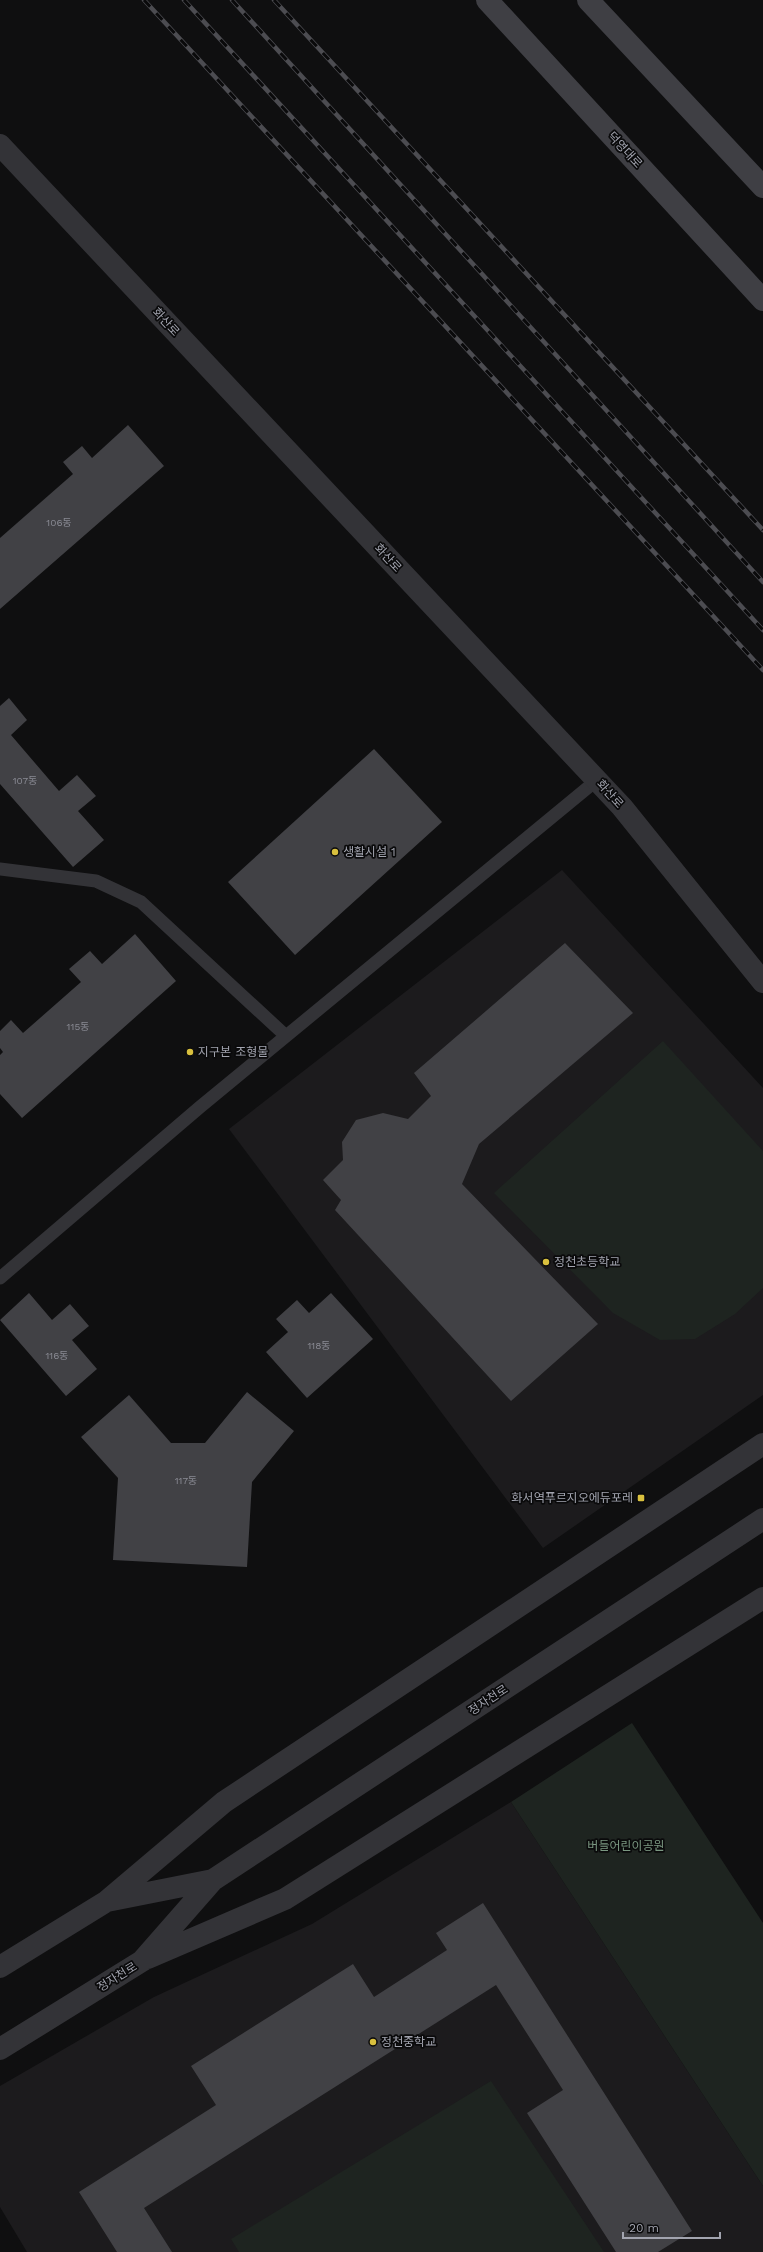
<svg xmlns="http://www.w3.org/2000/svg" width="763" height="2252" font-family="'Work Sans','Noto Sans KR',sans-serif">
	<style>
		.built { fill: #1c1b1d }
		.green { fill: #1e2420 }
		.building { fill: #414145 }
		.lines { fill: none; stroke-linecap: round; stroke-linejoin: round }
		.service { stroke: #333337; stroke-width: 13 }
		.tertiary { stroke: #333337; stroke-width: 22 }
		.secondary { stroke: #3f3f44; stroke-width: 22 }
		.rail-casing { stroke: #4c4c51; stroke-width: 4.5 }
		.rail { stroke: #0a0a0b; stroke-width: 3; stroke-dasharray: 9; stroke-linecap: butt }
		.poi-dot { fill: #d9c03e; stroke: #0a0a0b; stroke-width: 1.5 }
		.labels { text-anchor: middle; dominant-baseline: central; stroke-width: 3.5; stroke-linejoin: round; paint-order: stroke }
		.number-label { font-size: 10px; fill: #8a8b94 }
		.street-label { font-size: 12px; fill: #a2a4af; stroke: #0a0a0b }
		.poi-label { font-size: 12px; fill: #a2a4af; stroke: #0a0a0b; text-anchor: start }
		.park-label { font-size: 12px; fill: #7b9882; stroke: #0a0a0b }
	</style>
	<rect width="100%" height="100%" fill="#0f0f10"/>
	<!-- built -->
	<path class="built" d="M 562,870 L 763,1088 L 763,1395 L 543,1548 L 229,1129 Z
		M 511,1802 L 763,2186 L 763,2252 L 27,2252 L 0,2207 L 0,2086 L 154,1997 L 312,1924 Z"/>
	<!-- green -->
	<path class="green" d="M 663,1041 L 763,1151 L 763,1288 L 735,1314 L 695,1339 L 660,1340 L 613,1313 L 494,1193 Z
		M 632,1723 L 763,1923 L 763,2186 L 511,1802 Z
		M 491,2081 L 604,2252 L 239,2252 L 231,2239 Z"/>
	<!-- building -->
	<path class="building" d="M 128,425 L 164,466 L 0,609 L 0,538 L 73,474 L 63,462 L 82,446 L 92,458 Z
		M 9,698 L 27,720 L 11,735 L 59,791 L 77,775 L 96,796 L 78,811 L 104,840 L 73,867 L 0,784 L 0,706 Z
		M 374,749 L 442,822 L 295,955 L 228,882 Z
		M 135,934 L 176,981 L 22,1118 L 0,1094 L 0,1055 L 3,1052 L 0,1048 L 0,1031 L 11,1020 L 23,1033 L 81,982 L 69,969 L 90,951 L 102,964 Z
		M 565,943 L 633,1013 L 479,1144 L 462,1184 L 598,1324 L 511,1401 L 335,1210 L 341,1200 L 323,1180 L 343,1160 L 342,1142 L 356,1120 L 383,1113 L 408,1119 L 431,1096 L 414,1073 Z
		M 29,1293 L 52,1320 L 70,1304 L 89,1326 L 72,1340 L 97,1369 L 66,1396 L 0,1320 Z
		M 331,1293 L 373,1339 L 307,1398 L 266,1352 L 288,1332 L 276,1319 L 297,1300 L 309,1313 Z
		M 247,1392 L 294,1431 L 252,1482 L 247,1567 L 113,1560 L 118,1478 L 81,1437 L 129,1395 L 171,1443 L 205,1443 Z
		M 483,1903 L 692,2231 L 658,2252 L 616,2252 L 527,2113 L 563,2090 L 496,1985 L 144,2208 L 172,2252 L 117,2252 L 79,2192 L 216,2105 L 191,2066 L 353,1964 L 374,1997 L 447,1950 L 436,1933 Z"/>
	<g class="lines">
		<!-- service -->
		<path class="service" d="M 0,869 L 96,881 L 141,902 L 286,1036
			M 0,1278 L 200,1107 L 597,780"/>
		<!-- tertiary -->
		<path class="tertiary" d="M 0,145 L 622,807 L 763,982
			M 107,1901 L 224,1802 L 763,1444
			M 148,1958 L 285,1899 L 763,1598
			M 0,1967 L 107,1901 L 213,1880
			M 0,2049 L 142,1961 L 213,1880 L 763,1519"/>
		<!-- secondary -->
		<path class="secondary" d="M 487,0 L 763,300
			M 588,0 L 763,187"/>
		<defs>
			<path id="rail" d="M 144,0 L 763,670
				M 184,0 L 763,630
				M 232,0 L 763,582
				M 274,0 L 763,530"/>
		</defs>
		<!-- rail casing -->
		<use href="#rail" class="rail-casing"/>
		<!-- rail -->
		<use href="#rail" class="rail"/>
	</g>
	<!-- markers -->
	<g class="poi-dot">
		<circle cx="335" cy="852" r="4"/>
		<circle cx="190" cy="1052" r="4"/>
		<circle cx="546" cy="1262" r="4"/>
		<rect x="637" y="1494" width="8" height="8" rx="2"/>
		<circle cx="373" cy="2042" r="4"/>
	</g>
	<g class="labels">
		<!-- number labels -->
		<g class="number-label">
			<text x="59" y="522">106동</text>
			<text x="25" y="780">107동</text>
			<text x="78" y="1026">115동</text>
			<text x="319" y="1345">118동</text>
			<text x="57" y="1355">116동</text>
			<text x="186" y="1480">117동</text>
		</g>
		<!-- street labels -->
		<g class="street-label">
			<text transform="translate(625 150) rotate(47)">덕영대로</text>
			<text transform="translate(166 322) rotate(47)">화산로</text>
			<text transform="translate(388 558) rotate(47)">화산로</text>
			<text transform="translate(610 794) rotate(48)">화산로</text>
			<text transform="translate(488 1700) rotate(-33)">정자천로</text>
			<text transform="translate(117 1977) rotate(-32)">정자천로</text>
		</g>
		<!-- poi labels -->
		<g class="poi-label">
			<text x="343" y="852">생활시설 1</text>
			<text x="198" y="1052">지구본 조형물</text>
			<text x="554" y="1262">정천초등학교</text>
			<text x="633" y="1498" text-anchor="end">화서역푸르지오에듀포레</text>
			<text x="381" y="2042">정천중학교</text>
		</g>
		<!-- park labels -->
		<g class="park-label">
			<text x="626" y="1846">버들어린이공원</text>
		</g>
	</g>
	<!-- scale -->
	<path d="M623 2232v6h97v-6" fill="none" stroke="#a2a4af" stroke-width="2"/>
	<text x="629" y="2232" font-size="12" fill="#a2a4af" stroke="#0a0a0b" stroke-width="3" paint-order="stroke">20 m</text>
</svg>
